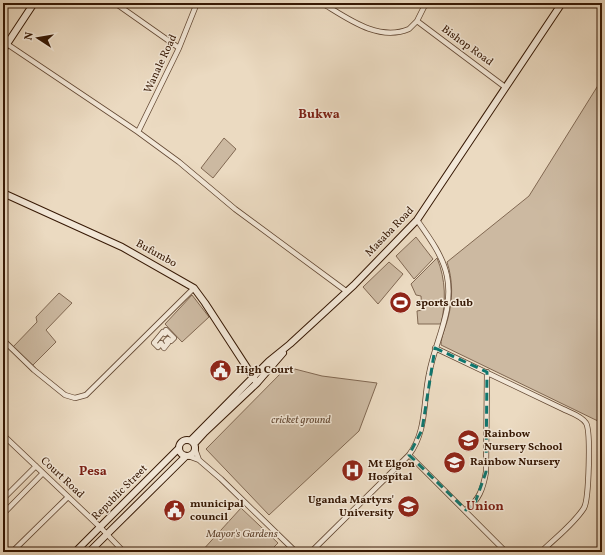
<svg xmlns="http://www.w3.org/2000/svg" width="605" height="555" font-family="Vollkorn,serif">
	<style>
		.green { fill: #ccb9a1; stroke: #816852 }
		.lines { fill: none; stroke-linecap: round; stroke-linejoin: round }
		.street-casing { stroke: #634833; stroke-width: 6 }
		.secondary-casing { stroke: #361804; stroke-width: 8 }
		.street { stroke: #f2e7d7; stroke-width: 4.5 }
		.secondary { stroke: #f2e7d7; stroke-width: 6 }
		.marked { fill: none; stroke: #0f766e; stroke-width: 3; stroke-dasharray: 8 5; stroke-linejoin: round }
		.labels { text-anchor: middle; dominant-baseline: central; stroke-width: 3; stroke-linejoin: round; paint-order: stroke }
		.street-label { font-size: 11px; fill: #361804; stroke: #f2e7d7 }
		.poi-label { font-size: 11px; font-weight: bold; fill: #361804; stroke: #f2e7d7; text-anchor: start }
		.park-label { font-size: 11px; font-style: italic; fill: #634833; stroke: #f2e7d7 }
		.quarter-label { font-size: 13px; font-weight: bold; fill: #7a1f14; stroke: #f2e7d7 }
	</style>
	<rect width="100%" height="100%" fill="#ebdac1"/>
	<filter id="stains"><feTurbulence type="fractalNoise" baseFrequency=".005" numOctaves="4"/><feColorMatrix values="0 0 0 0 .2 0 0 0 0 .09 0 0 0 0 .02 0 0 0 .5 -.17"/></filter>
	<radialGradient id="worn" r=".72"><stop offset=".6" stop-color="#630" stop-opacity="0"/><stop offset="1" stop-color="#630" stop-opacity=".3"/></radialGradient>
	<!-- green -->
	<path class="green" d="M 602,79 L 602,423 L 441,345 C 441,336 446,327 448,318 C 453,300 453,280 447,262 L 529,196 Z
		M 224,138 L 236,149 L 213,178 L 201,168 Z
		M 416,237 L 433,259 L 414,279 L 396,256 Z
		M 437,258 C 446,280 446,302 441,324 L 418,324 L 417,311 L 422,310 L 421,296 L 416,295 L 411,284 Z
		M 389,262 L 403,274 L 378,304 L 363,287 Z
		M 59,293 L 72,303 L 46,330 L 56,342 L 32,366 L 13,347 L 37,322 L 36,317 Z
		M 192,295 L 209,317 L 182,342 L 165,324 Z
		M 287,367 L 322,376 L 377,383 L 359,431 L 269,515 L 206,449 Z
		M 241,508 L 278,543 L 269,552 L 201,552 Z"/>
	<g class="lines">
		<defs>
			<path id="street" d="M 115,3 L 179,48
				M 322,3 C 347,18 378,42 409,29 L 417,21 L 426,3
				M 417,21 L 505,87
				M 7,44 L 138,132 L 179,162 L 235,209 L 346,291
				M 138,132 L 179,48 L 197,3
				M 174,338 L 171,341 L 168,339 L 166,341 L 168,343 L 164,348 L 161,343 L 158,347 L 154,343 L 163,332 L 165,334 L 166,330 L 174,338
				M 3,340 L 34,370 L 65,395 L 75,398 L 86,395 L 194,288
				M 435,348 L 563,409 C 569,412 582,416 586,423 C 591,431 589,499 584,508 C 573,525 555,538 541,552
				M 3,435 L 100,527 L 124,552
				M 195,449 L 199,460
				M 409,455 L 506,552
				M 188,456 L 199,460 L 221,479 L 296,552
				M 3,499 L 36,466
				M 466,510 C 479,500 483,489 486,472 L 487,372
				M 3,514 L 43,473
				M 12,552 L 68,497
				M 311,552 L 409,455 C 427,431 423,402 429,374 C 435,341 454,311 447,276 C 443,256 429,237 417,220"/>
			<path id="secondary" d="M 3,50 L 34,3
				M 3,193 L 122,247 L 194,288 L 205,303 L 257,383
				M179 448a8 8 0 1 1 16 0a8 8 0 1 1-16 0Z
				M 191,440 L 269,361 L 290,344 L 354,285 L 417,220 L 562,3
				M 194,444 L 205,432 L 257,383 L 283,353
				M 75,552 L 179,448
				M 89,552 L 186,456"/>
		</defs>
		<!-- street casing -->
		<use href="#street" class="street-casing"/>
		<!-- secondary casing -->
		<use href="#secondary" class="secondary-casing"/>
		<!-- street -->
		<use href="#street" class="street"/>
		<!-- secondary -->
		<use href="#secondary" class="secondary"/>
	</g>
	<!-- marked area -->
	<path class="marked" d="M 435,348 L 487,372 L 486,472 L 475,503 L 466,510 L 409,455 L 422,430 Z"/>
	<!-- icons -->
	<defs>
		<symbol id="stadium-disc" viewBox="-11 -11 22 22"><circle r="9.5" fill="#8f2418" stroke="#f2e7d7"/><path d="M0-5a6.5 5 0 1 0 0 10a6.5 5 0 1 0 0-10ZM-3.5-1.8h7v3.6h-7Z" fill="#fff"/></symbol>
		<symbol id="civic-disc" viewBox="-11 -11 22 22"><circle r="9.5" fill="#8f2418" stroke="#f2e7d7"/><path d="M-.6-6.5H3V-4.5H.6V-3L4-1V1h2V6H-6V1h2V-1L-.6-3ZM-1.2 2.5V6h2.4V2.5Z" fill="#fff"/></symbol>
		<symbol id="school-disc" viewBox="-11 -11 22 22"><circle r="9.5" fill="#8f2418" stroke="#f2e7d7"/><path d="M0-5L7-2L0 1L-7-2ZM-4 1L0 2.5L4 1V4Q0 6-4 4Z" fill="#fff"/></symbol>
		<symbol id="hospital-disc" viewBox="-11 -11 22 22"><circle r="9.5" fill="#8f2418" stroke="#f2e7d7"/><path d="M-5-5h3v3.5h4V-5h3V5h-3V1.5h-4V5h-3Z" fill="#fff"/></symbol>
		<symbol id="university-disc" viewBox="-11 -11 22 22"><circle r="9.5" fill="#8f2418" stroke="#f2e7d7"/><path d="M0-5L7-2L0 1L-7-2ZM-4 1L0 2.5L4 1V4Q0 6-4 4Z" fill="#fff"/></symbol>
	</defs>
	<g fill-rule="evenodd">
		<use href="#stadium-disc" x="388" y="290" width="25" height="25"/>
		<use href="#civic-disc" x="208" y="358" width="25" height="25"/>
		<use href="#school-disc" x="456" y="428" width="25" height="25"/>
		<use href="#school-disc" x="442" y="450" width="25" height="25"/>
		<use href="#hospital-disc" x="340" y="458" width="25" height="25"/>
		<use href="#university-disc" x="396" y="494" width="25" height="25"/>
		<use href="#civic-disc" x="162" y="498" width="25" height="25"/>
	</g>
	<g class="labels">
		<!-- street labels -->
		<g class="street-label">
			<text transform="translate(467 46) rotate(36)">Bishop Road</text>
			<text transform="translate(161 64) rotate(-65)">Wanale Road</text>
			<text transform="translate(390 232) rotate(-46)">Masaba Road</text>
			<text transform="translate(156 254) rotate(29)">Bufumbo</text>
			<text transform="translate(62 478) rotate(43)">Court Road</text>
			<text transform="translate(120 493) rotate(-45)">Republic Street</text>
		</g>
		<!-- poi labels -->
		<g class="poi-label">
			<text x="416" y="303">sports club</text>
			<text x="236" y="370">High Court</text>
			<text x="484" y="434">Rainbow<tspan x="484" dy="13">Nursery School</tspan></text>
			<text x="470" y="462">Rainbow Nursery</text>
			<text x="368" y="464">Mt Elgon<tspan x="368" dy="13">Hospital</tspan></text>
			<text x="394" y="500" text-anchor="end">Uganda Martyrs'<tspan x="394" dy="13">University</tspan></text>
			<text x="190" y="504">municipal<tspan x="190" dy="13">council</tspan></text>
		</g>
		<!-- park labels -->
		<g class="park-label">
			<text x="301" y="420">cricket ground</text>
			<text x="242" y="534">Mayor's Gardens</text>
		</g>
		<!-- quarter labels -->
		<g class="quarter-label">
			<text x="319" y="115">Bukwa</text>
			<text x="93" y="472">Pesa</text>
			<text x="485" y="507">Union</text>
		</g>
	</g>
	<!-- margin -->
	<rect width="605" height="555" fill="none" stroke="#ebdac1" stroke-width="16"/>
	<rect x="4" y="4" width="597" height="547" fill="none" stroke="#361804" stroke-width="2"/>
	<rect x="8" y="8" width="589" height="539" fill="none" stroke="#361804"/>
	<!-- north arrow -->
	<g transform="translate(38 38) rotate(282)" stroke="#f2e7d7" stroke-width="3" paint-order="stroke">
	<path d="M0-3L7 15L0 10L-7 15Z" fill="#361804"/>
	<text y="-6" font-size="11" font-weight="bold" text-anchor="middle" fill="#361804">N</text>
	</g>
	<rect width="100%" height="100%" filter="url(#stains)"/>
	<rect width="100%" height="100%" fill="url(#worn)"/>
</svg>
